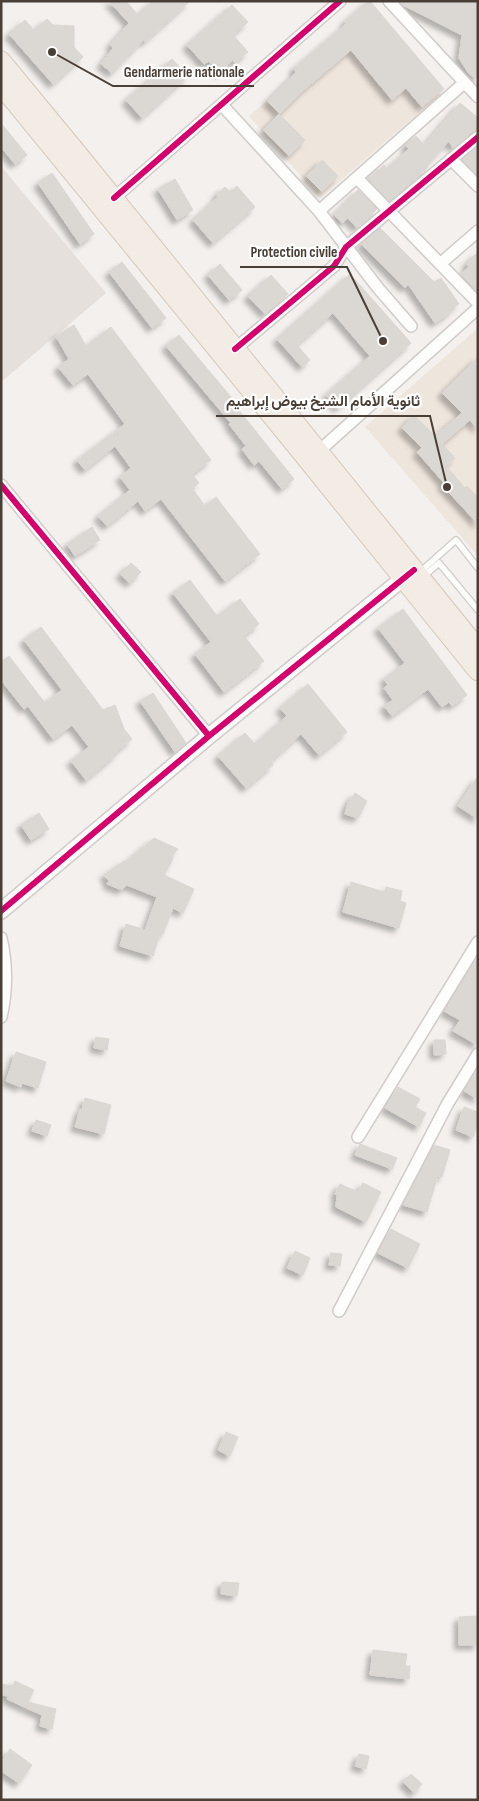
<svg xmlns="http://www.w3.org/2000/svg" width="479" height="1801" font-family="'Sofia Sans Condensed',Vazirmatn,sans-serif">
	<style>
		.industrial { fill: #e5e0dc }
		.education { fill: #eee5dc }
		.building { fill: #dbd7d3; stroke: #dbd6d2; filter: url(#shadow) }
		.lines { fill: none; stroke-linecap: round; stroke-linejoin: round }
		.service-casing { stroke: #d0ccc9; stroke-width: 8 }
		.minor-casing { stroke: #d0ccc9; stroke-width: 14 }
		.tertiary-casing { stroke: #d0ccc9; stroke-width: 18 }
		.primary-casing { stroke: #d6c7b9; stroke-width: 21 }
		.service { stroke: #fdfdfc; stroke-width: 5.5 }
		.minor { stroke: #fdfdfc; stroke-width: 11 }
		.tertiary { stroke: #fdfdfc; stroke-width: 15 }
		.primary { stroke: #f2ece4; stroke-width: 19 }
		.cycleway-casing { stroke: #fff; stroke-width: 9 }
		.cycleway { stroke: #d6006c; stroke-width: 6 }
		.leader { fill: none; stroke: #4a3f37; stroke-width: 2 }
		.callout-dot { fill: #4a3f37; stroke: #fff; stroke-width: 2 }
		.callout-label { font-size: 15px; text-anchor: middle; font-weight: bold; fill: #4a3f37; stroke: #fff; stroke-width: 4.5; stroke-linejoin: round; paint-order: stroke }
	</style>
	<defs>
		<filter id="shadow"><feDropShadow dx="-4.5" dy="4.5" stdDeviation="2.5" flood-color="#0004"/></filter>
	</defs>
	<rect width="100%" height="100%" fill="#f3f0ed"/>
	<!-- industrial -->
	<path class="industrial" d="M 1,166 L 106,293 L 1,382 Z"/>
	<!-- education -->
	<path class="education" d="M 370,11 L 441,94 L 320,198 L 249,116 Z
		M 478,328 L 478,556 L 365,427 Z"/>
	<!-- building -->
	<path class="building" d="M 109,1 L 126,1 L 138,15 L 153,1 L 190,1 L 145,42 L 143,40 L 112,73 L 101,64 L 113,48 L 110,45 L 129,23 Z
		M 368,1 L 370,1 L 444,89 L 422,107 L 406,88 L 392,100 L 351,50 L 305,89 L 280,114 L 267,101 L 296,72 L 293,69 L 346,24 L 344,22 Z
		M 399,1 L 475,1 L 478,6 L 478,79 L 469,74 L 459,58 L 462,35 L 403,5 Z
		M 232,5 L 248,22 L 233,35 L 248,52 L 235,63 L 233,60 L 219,72 L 209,61 L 204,64 L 187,45 Z
		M 47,19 L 53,25 L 74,26 L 74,47 L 83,57 L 53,84 L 9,34 L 25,20 L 34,30 Z
		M 172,59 L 188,76 L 142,118 L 126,100 Z
		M 460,103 L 478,118 L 478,130 L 473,131 L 453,148 L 449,141 L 426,165 L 428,167 L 420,174 L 389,200 L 387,199 L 368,179 L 384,165 L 387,169 L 409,149 L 405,145 L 416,136 L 424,145 Z
		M 279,114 L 305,140 L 289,156 L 263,130 Z
		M 1,123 L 27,155 L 15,164 L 1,147 Z
		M 478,147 L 478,175 L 462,160 Z
		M 322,160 L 338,176 L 322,192 L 306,176 Z
		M 52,173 L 94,234 L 80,244 L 38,183 Z
		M 175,179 L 193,210 L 177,220 L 158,189 Z
		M 237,186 L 255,207 L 213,243 L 193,220 L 218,197 L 216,195 L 225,187 L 230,192 Z
		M 358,190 L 377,209 L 357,228 L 348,218 L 342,223 L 334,215 Z
		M 380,228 L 434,282 L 441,278 L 459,304 L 451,309 L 452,311 L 435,323 L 408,284 L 405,288 L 361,244 Z
		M 478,252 L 478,292 L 461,274 L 469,267 L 466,264 Z
		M 122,262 L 166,318 L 152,328 L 109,272 Z
		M 220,264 L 242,290 L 229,300 L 208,275 Z
		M 350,274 L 411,343 L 338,408 L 326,395 L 370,356 L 333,313 L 297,345 L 310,360 L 302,367 L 277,339 Z
		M 271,275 L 288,294 L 265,314 L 248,296 Z
		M 74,325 L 86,346 L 111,327 L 211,460 L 192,474 L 199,483 L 192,488 L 205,506 L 216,497 L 260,554 L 225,581 L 161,499 L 145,511 L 138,501 L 107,526 L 98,516 L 130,490 L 120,477 L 131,468 L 115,446 L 85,470 L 77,460 L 125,424 L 88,374 L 73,385 L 58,367 L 69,359 L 56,336 Z
		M 179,335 L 231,397 L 230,399 L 294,479 L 282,489 L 259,461 L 254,465 L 242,449 L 246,446 L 229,424 L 231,423 L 166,346 Z
		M 478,357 L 478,429 L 470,420 L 442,444 L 455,458 L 446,466 L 465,488 L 467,486 L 478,498 L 478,524 L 442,485 L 444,483 L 417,452 L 422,448 L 402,428 L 414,415 L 435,436 L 462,413 L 442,393 Z
		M 92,527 L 100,540 L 75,556 L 67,544 Z
		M 131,563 L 141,572 L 130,583 L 120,574 Z
		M 190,580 L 217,616 L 240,599 L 259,624 L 244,636 L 264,661 L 224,692 L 195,654 L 211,642 L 173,593 Z
		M 403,609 L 467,695 L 452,706 L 449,702 L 442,707 L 428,689 L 392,716 L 384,706 L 393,700 L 384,688 L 388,685 L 384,679 L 405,663 L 378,628 Z
		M 41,627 L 103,710 L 115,705 L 124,729 L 132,739 L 115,753 L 117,754 L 86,780 L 71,761 L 89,747 L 72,725 L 53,739 L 28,706 L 24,709 L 1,680 L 1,662 L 9,656 L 45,703 L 62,690 L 24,640 Z
		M 308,684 L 347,732 L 319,755 L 301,734 L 270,762 L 273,765 L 246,788 L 218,756 L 245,733 L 255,744 L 287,716 L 280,708 Z
		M 153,693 L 186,743 L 175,752 L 140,701 Z
		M 478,776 L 478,819 L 458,806 Z
		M 355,793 L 367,801 L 358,818 L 345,814 L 348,803 Z
		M 39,813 L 49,829 L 31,840 L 21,825 Z
		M 154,838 L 178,849 L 170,858 L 173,859 L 164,875 L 194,889 L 183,913 L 173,908 L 163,934 L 160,933 L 153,956 L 120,946 L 126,924 L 145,930 L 157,897 L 127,885 L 122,890 L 107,884 L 109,881 L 104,875 L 124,861 L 125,863 Z
		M 351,882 L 384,892 L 386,887 L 402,891 L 400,901 L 406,903 L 399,928 L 343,912 Z
		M 478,957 L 478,1045 L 453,1031 L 460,1020 L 444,1011 Z
		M 96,1037 L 109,1039 L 107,1050 L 94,1048 Z
		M 434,1040 L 445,1040 L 446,1054 L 434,1055 Z
		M 16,1052 L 46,1062 L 38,1088 L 22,1083 L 21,1087 L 6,1081 Z
		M 478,1069 L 478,1099 L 464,1091 Z
		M 398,1087 L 420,1099 L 415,1107 L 426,1113 L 419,1127 L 385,1108 Z
		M 85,1098 L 111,1105 L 104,1134 L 75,1127 L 80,1109 L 82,1110 Z
		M 464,1107 L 478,1112 L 478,1122 L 473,1137 L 456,1130 Z
		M 36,1120 L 51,1125 L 47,1136 L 32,1131 Z
		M 360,1144 L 397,1158 L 392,1169 L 355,1155 Z
		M 434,1145 L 450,1150 L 442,1177 L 438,1175 L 427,1212 L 403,1205 Z
		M 363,1183 L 381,1192 L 366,1222 L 336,1207 L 337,1195 L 335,1194 L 340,1184 L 358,1192 Z
		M 391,1229 L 420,1244 L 408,1268 L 378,1253 Z
		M 295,1251 L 310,1258 L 303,1275 L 287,1268 Z
		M 331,1253 L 342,1254 L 340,1266 L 329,1265 Z
		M 226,1432 L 238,1437 L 230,1456 L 218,1450 Z
		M 222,1582 L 239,1583 L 237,1596 L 221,1594 Z
		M 478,1616 L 478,1645 L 459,1645 L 459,1617 Z
		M 373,1650 L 407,1654 L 405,1666 L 410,1666 L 409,1679 L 370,1675 Z
		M 15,1681 L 34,1690 L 28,1702 L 56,1709 L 52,1729 L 40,1726 L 42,1715 L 7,1699 L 9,1696 L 1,1695 L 1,1684 L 13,1686 Z
		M 10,1749 L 32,1765 L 19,1783 L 1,1771 L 1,1763 Z
		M 359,1754 L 369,1756 L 366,1769 L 355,1766 Z
		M 411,1774 L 422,1784 L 414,1793 L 403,1782 Z"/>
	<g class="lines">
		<defs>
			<path id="service" d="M 420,572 L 456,540 L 478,568
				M 423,577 L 439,563 L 478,610"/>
			<path id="minor" d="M 389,1 L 478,97
				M 222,105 L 319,211 L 378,288 L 411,326
				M 451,159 L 478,186
				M 357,178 L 478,303
				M 114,198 L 340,1
				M 319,211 L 464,83
				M 440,264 L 478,231
				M 235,349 L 334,266 L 346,247 L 478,137
				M 318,452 L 478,308
				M 1,485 L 209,736
				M 1,938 C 7,964 7,991 1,1017
				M 358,1137 L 478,942
				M 339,1311 L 448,1103 L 478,1054"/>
			<path id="tertiary" d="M 1,911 L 209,736 L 411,572"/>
			<path id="primary" d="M 1,61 L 81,158 L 478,649
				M 1,85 L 299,449 L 478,671"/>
		</defs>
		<!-- service casing -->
		<use href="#service" class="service-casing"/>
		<!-- minor casing -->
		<use href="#minor" class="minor-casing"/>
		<!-- tertiary casing -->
		<use href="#tertiary" class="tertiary-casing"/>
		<!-- primary casing -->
		<use href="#primary" class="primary-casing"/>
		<!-- service -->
		<use href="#service" class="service"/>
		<!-- minor -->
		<use href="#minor" class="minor"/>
		<!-- tertiary -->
		<use href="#tertiary" class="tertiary"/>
		<!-- primary -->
		<use href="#primary" class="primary"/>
		<defs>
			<path id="cycleway" d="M 114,198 L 340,1
				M 235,349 L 334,266 L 346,247 L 478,137
				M 1,485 L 209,736
				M 1,911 L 209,736 L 414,570"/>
		</defs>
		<!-- cycleway casing -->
		<use href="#cycleway" class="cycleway-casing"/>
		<!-- cycleway -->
		<use href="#cycleway" class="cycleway"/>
	</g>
	<!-- callouts -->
	<path class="leader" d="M52 52L113 86H254M383 341L347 267H240M447 487L430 416H216"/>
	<g class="callout-dot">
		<circle cx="52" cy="52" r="5"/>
		<circle cx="383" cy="341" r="5"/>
		<circle cx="447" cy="487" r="5"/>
	</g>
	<g class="callout-label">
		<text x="184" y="77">Gendarmerie nationale</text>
		<text x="294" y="257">Protection civile</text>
		<text x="323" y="406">ثانوية الأمام الشيخ بيوض إبراهيم</text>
	</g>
	<!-- border -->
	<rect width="479" height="1801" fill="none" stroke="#4a3f37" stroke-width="5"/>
</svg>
